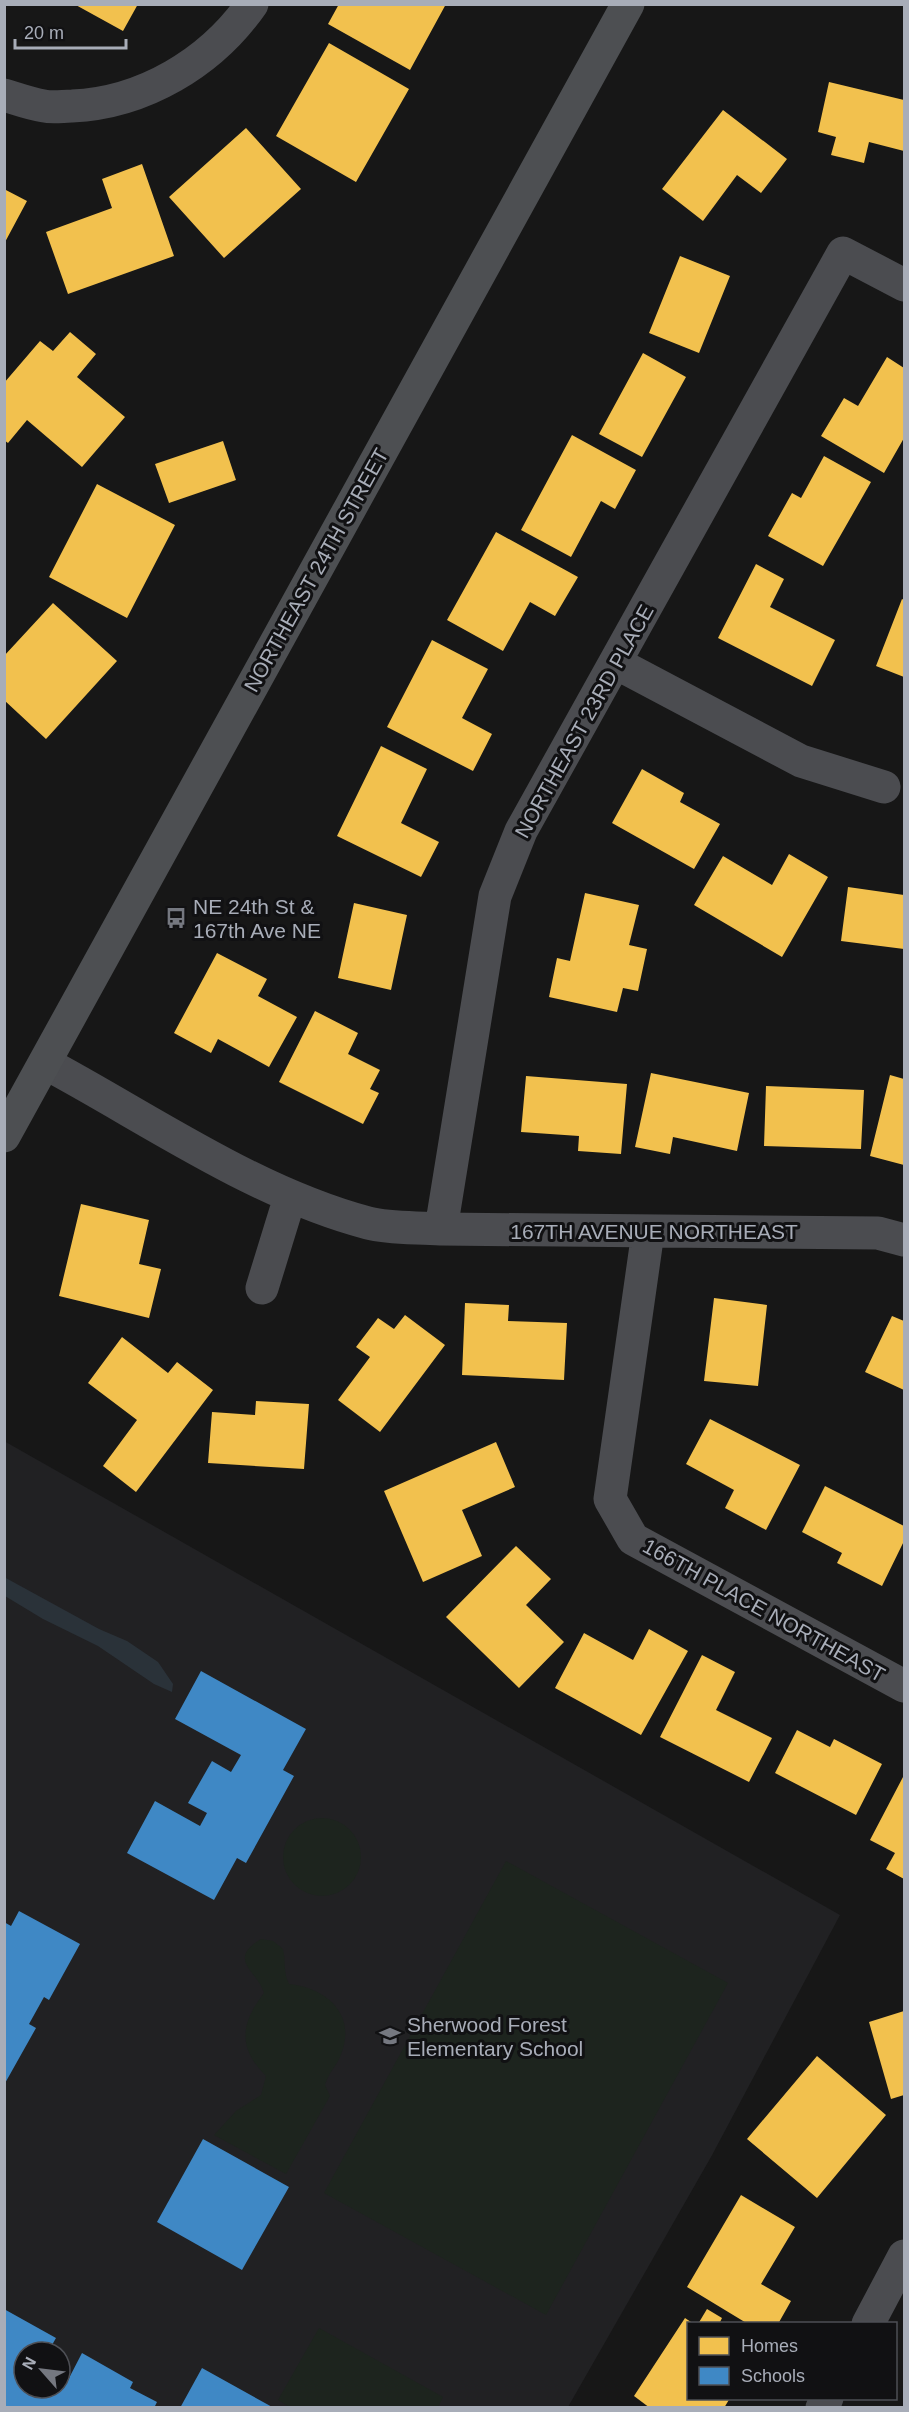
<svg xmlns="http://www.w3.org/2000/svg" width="909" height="2412" font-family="Helvetica,sans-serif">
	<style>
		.built { fill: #212123; fill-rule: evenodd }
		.green { fill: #1d241e }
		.water { fill: #2a3239 }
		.homes { fill: #f2c14e }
		.schools { fill: #3f88c5 }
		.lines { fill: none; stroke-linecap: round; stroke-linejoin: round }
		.minor { stroke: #4b4c50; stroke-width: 33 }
		.major { stroke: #4d4f52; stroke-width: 33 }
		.labels { text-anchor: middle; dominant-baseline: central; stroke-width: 6; stroke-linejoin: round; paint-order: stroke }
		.street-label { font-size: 21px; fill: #a8adb8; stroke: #111113 }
		.poi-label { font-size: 21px; fill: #a8adb8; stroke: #111113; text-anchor: start }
	</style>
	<rect width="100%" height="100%" fill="#171717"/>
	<!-- built -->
	<path class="built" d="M 4,1441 L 840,1915 L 711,2157 L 568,2407 L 5,2407 ZM 24,2352 L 60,2352 L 60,2388 L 24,2388 Z"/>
	<!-- green -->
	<path class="green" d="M283 1857a39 39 0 1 1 78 0a39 39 0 1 1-78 0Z
		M 506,1861 L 728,1983 L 546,2315 L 324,2193 Z
		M 261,1939 L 273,1941 L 283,1949 C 286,1962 283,1972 289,1984 C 328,1988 358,2016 340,2057 C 335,2068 329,2072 325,2085 L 330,2096 L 286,2174 L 214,2135 L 236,2111 L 261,2095 L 266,2076 C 238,2048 240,2024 264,1993 C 258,1971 226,1960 261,1939 Z
		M 319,2328 L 443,2397 L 438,2407 L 291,2408 L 278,2400 Z"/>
	<!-- water -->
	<path class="water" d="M 4,1577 L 99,1629 L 127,1641 L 158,1662 L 173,1684 L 172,1692 L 154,1684 L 98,1646 L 43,1619 L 5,1596 Z"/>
	<!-- homes -->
	<path class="homes" d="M 74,4 L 138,4 L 123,31 Z
		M 339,4 L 446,4 L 410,70 L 328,24 Z
		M 329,43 L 409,89 L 356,182 L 276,136 Z
		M 829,82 L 904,100 L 904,151 L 869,142 L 864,163 L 831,155 L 836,137 L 818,132 Z
		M 723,110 L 787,159 L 761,193 L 737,175 L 703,221 L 662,189 Z
		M 246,128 L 301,189 L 224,258 L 169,197 Z
		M 142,164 L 174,256 L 68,294 L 46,232 L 112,208 L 102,179 Z
		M 4,189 L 27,201 L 4,244 Z
		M 680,256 L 730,276 L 699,353 L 649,333 Z
		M 70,332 L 96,354 L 77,377 L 125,417 L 82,467 L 27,420 L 8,443 L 4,440 L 4,383 L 40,341 L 53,351 Z
		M 643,353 L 686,377 L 642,457 L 599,434 Z
		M 887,357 L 904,368 L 904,438 L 884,473 L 821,436 L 844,398 L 858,406 Z
		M 572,435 L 636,470 L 615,509 L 601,501 L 571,557 L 521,530 Z
		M 223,441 L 236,480 L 169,503 L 155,464 Z
		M 824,456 L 871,482 L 823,566 L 768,536 L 792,493 L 801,498 Z
		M 97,484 L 175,525 L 127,618 L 49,577 Z
		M 496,532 L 578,577 L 555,616 L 530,602 L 503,651 L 447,620 Z
		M 756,564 L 784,579 L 770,607 L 835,640 L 812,686 L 718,638 Z
		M 902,599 L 904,600 L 904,677 L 876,666 Z
		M 53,603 L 117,661 L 46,739 L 4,700 L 4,656 Z
		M 432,640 L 488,669 L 462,718 L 492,734 L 473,771 L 387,727 Z
		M 381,746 L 427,769 L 401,823 L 439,842 L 421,877 L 337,836 Z
		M 642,769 L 684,793 L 680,802 L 720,824 L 694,869 L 612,823 Z
		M 789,854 L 828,877 L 782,957 L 694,905 L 723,856 L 772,885 Z
		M 848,887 L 904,895 L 904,949 L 841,941 Z
		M 585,893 L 639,905 L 629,945 L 647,949 L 638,991 L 623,988 L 617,1012 L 549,997 L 557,958 L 570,961 Z
		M 354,903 L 407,915 L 391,990 L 338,978 Z
		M 217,953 L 267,979 L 258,996 L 297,1017 L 269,1067 L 218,1039 L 211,1053 L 174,1033 Z
		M 315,1011 L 358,1033 L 348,1054 L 380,1070 L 370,1089 L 379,1093 L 363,1124 L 279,1082 Z
		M 651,1073 L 749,1093 L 737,1151 L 673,1137 L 670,1154 L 635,1147 Z
		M 890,1075 L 904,1079 L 904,1165 L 870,1156 Z
		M 526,1076 L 627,1084 L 621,1154 L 578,1151 L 579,1136 L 521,1132 Z
		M 766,1086 L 864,1090 L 861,1149 L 764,1146 Z
		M 81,1204 L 149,1220 L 139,1264 L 161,1269 L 149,1318 L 59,1296 Z
		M 714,1298 L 767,1305 L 758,1386 L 704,1381 Z
		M 465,1303 L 509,1305 L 508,1321 L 567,1323 L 564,1380 L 462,1375 Z
		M 405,1315 L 445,1345 L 380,1432 L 338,1400 L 370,1357 L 356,1347 L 378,1318 L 394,1329 Z
		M 892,1316 L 904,1321 L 904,1390 L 865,1372 Z
		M 122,1337 L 168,1373 L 177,1362 L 213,1390 L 136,1492 L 103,1466 L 137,1420 L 88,1383 Z
		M 256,1401 L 309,1404 L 304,1469 L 208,1463 L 212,1412 L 255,1415 Z
		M 710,1419 L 800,1465 L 766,1530 L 725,1508 L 734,1490 L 686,1464 Z
		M 496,1442 L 515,1487 L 462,1510 L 482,1556 L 423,1582 L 384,1491 Z
		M 825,1486 L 904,1526 L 904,1541 L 882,1586 L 837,1563 L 842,1553 L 802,1532 Z
		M 516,1546 L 551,1579 L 526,1605 L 564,1642 L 519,1688 L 446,1617 Z
		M 649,1629 L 688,1651 L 641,1735 L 555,1688 L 584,1633 L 633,1660 Z
		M 702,1655 L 735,1672 L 716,1710 L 772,1738 L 749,1782 L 660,1737 Z
		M 797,1730 L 830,1747 L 834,1739 L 882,1764 L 856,1815 L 775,1773 Z
		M 903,1777 L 904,1778 L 904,1879 L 886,1869 L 895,1853 L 870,1840 Z
		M 904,2011 L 904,2095 L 891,2099 L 869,2022 Z
		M 817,2056 L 886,2115 L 817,2198 L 747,2139 Z
		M 741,2195 L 795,2227 L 761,2284 L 791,2301 L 778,2324 L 748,2324 L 687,2287 Z
		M 707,2309 L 722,2318 L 719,2324 L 698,2324 Z
		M 685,2318 L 694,2324 L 688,2324 L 688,2398 L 730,2398 L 724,2408 L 650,2408 L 634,2396 Z"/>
	<!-- schools -->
	<path class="schools" d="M 201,1671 L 306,1729 L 283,1770 L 294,1776 L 246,1863 L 237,1858 L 214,1900 L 127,1853 L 155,1801 L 200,1826 L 207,1813 L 188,1803 L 212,1761 L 231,1772 L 241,1755 L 175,1719 Z
		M 19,1911 L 80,1944 L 49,2000 L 44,1997 L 29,2024 L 36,2028 L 4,2085 L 4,1922 L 11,1926 Z
		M 203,2139 L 289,2187 L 242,2270 L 157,2222 Z
		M 4,2309 L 56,2338 L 48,2352 L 24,2352 L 24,2388 L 60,2388 L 60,2378 L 67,2382 L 82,2353 L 133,2382 L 130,2388 L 157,2402 L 154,2408 L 4,2408 Z
		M 202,2368 L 274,2408 L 180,2408 Z"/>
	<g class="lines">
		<!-- minor -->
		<path class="minor" d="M 4,95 C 17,99 31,104 44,106 C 53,108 63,106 72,106 C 143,103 211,63 252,4
			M 616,663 L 801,761 L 884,787
			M 45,1063 C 148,1118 254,1193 368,1223 C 390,1229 417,1227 441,1229 L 878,1233 L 904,1240
			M 441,1229 L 495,896 L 521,831 L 843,253 L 904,285
			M 648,1232 L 610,1499 L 633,1539 L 904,1686
			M 262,1288 L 290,1197
			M 868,2324 L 904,2256
			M 822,2408 L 827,2398"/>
		<!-- major -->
		<path class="major" d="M 4,1136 L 628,4"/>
	</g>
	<!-- icons -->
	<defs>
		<symbol id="bus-bare" viewBox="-9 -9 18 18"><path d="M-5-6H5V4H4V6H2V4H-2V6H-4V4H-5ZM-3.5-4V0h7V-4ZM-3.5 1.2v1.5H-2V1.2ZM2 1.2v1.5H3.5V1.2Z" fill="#757880" stroke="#111113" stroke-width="2.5" paint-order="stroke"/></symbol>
		<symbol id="school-bare" viewBox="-9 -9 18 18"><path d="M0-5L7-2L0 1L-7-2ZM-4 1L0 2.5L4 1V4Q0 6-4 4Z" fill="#757880" stroke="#111113" stroke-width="2.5" paint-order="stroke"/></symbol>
	</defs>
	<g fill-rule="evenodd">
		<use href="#bus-bare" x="161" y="903" width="30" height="30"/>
		<use href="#school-bare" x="375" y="2021" width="30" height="30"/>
	</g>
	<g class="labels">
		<!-- street labels -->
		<g class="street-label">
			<text transform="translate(316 570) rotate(-61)">NORTHEAST 24TH STREET</text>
			<text transform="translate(584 721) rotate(-61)">NORTHEAST 23RD PLACE</text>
			<text x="654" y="1231">167TH AVENUE NORTHEAST</text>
			<text transform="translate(764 1610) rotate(29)">166TH PLACE NORTHEAST</text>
		</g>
		<!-- poi labels -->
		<g class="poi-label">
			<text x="193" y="906">NE 24th St &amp;<tspan x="193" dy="24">167th Ave NE</tspan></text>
			<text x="407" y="2024">Sherwood Forest<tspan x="407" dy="24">Elementary School</tspan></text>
		</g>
	</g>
	<!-- border -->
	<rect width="909" height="2412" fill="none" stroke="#a8adb8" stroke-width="12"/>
	<!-- legend -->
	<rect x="687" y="2322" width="210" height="78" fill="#111113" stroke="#4d4f55" stroke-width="1.5"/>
	<rect x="699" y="2337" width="30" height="18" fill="#f2c14e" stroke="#4d4f55" stroke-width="1.5"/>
	<text x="741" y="2352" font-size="18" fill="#a8adb8">Homes</text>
	<rect x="699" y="2367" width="30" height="18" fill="#3f88c5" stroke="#4d4f55" stroke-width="1.5"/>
	<text x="741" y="2382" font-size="18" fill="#a8adb8">Schools</text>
	<!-- north arrow -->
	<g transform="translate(42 2370) rotate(298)"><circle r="28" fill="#111113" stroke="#4d4f55" stroke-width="1.5"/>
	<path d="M0-4.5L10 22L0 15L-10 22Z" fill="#757880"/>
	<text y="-9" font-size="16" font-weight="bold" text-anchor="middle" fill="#a8adb8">N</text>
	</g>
	<!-- scale -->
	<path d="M15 39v9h111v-9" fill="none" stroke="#a8adb8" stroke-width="3"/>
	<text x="24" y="39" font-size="18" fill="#a8adb8" stroke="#111113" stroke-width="4.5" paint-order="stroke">20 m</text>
</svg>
